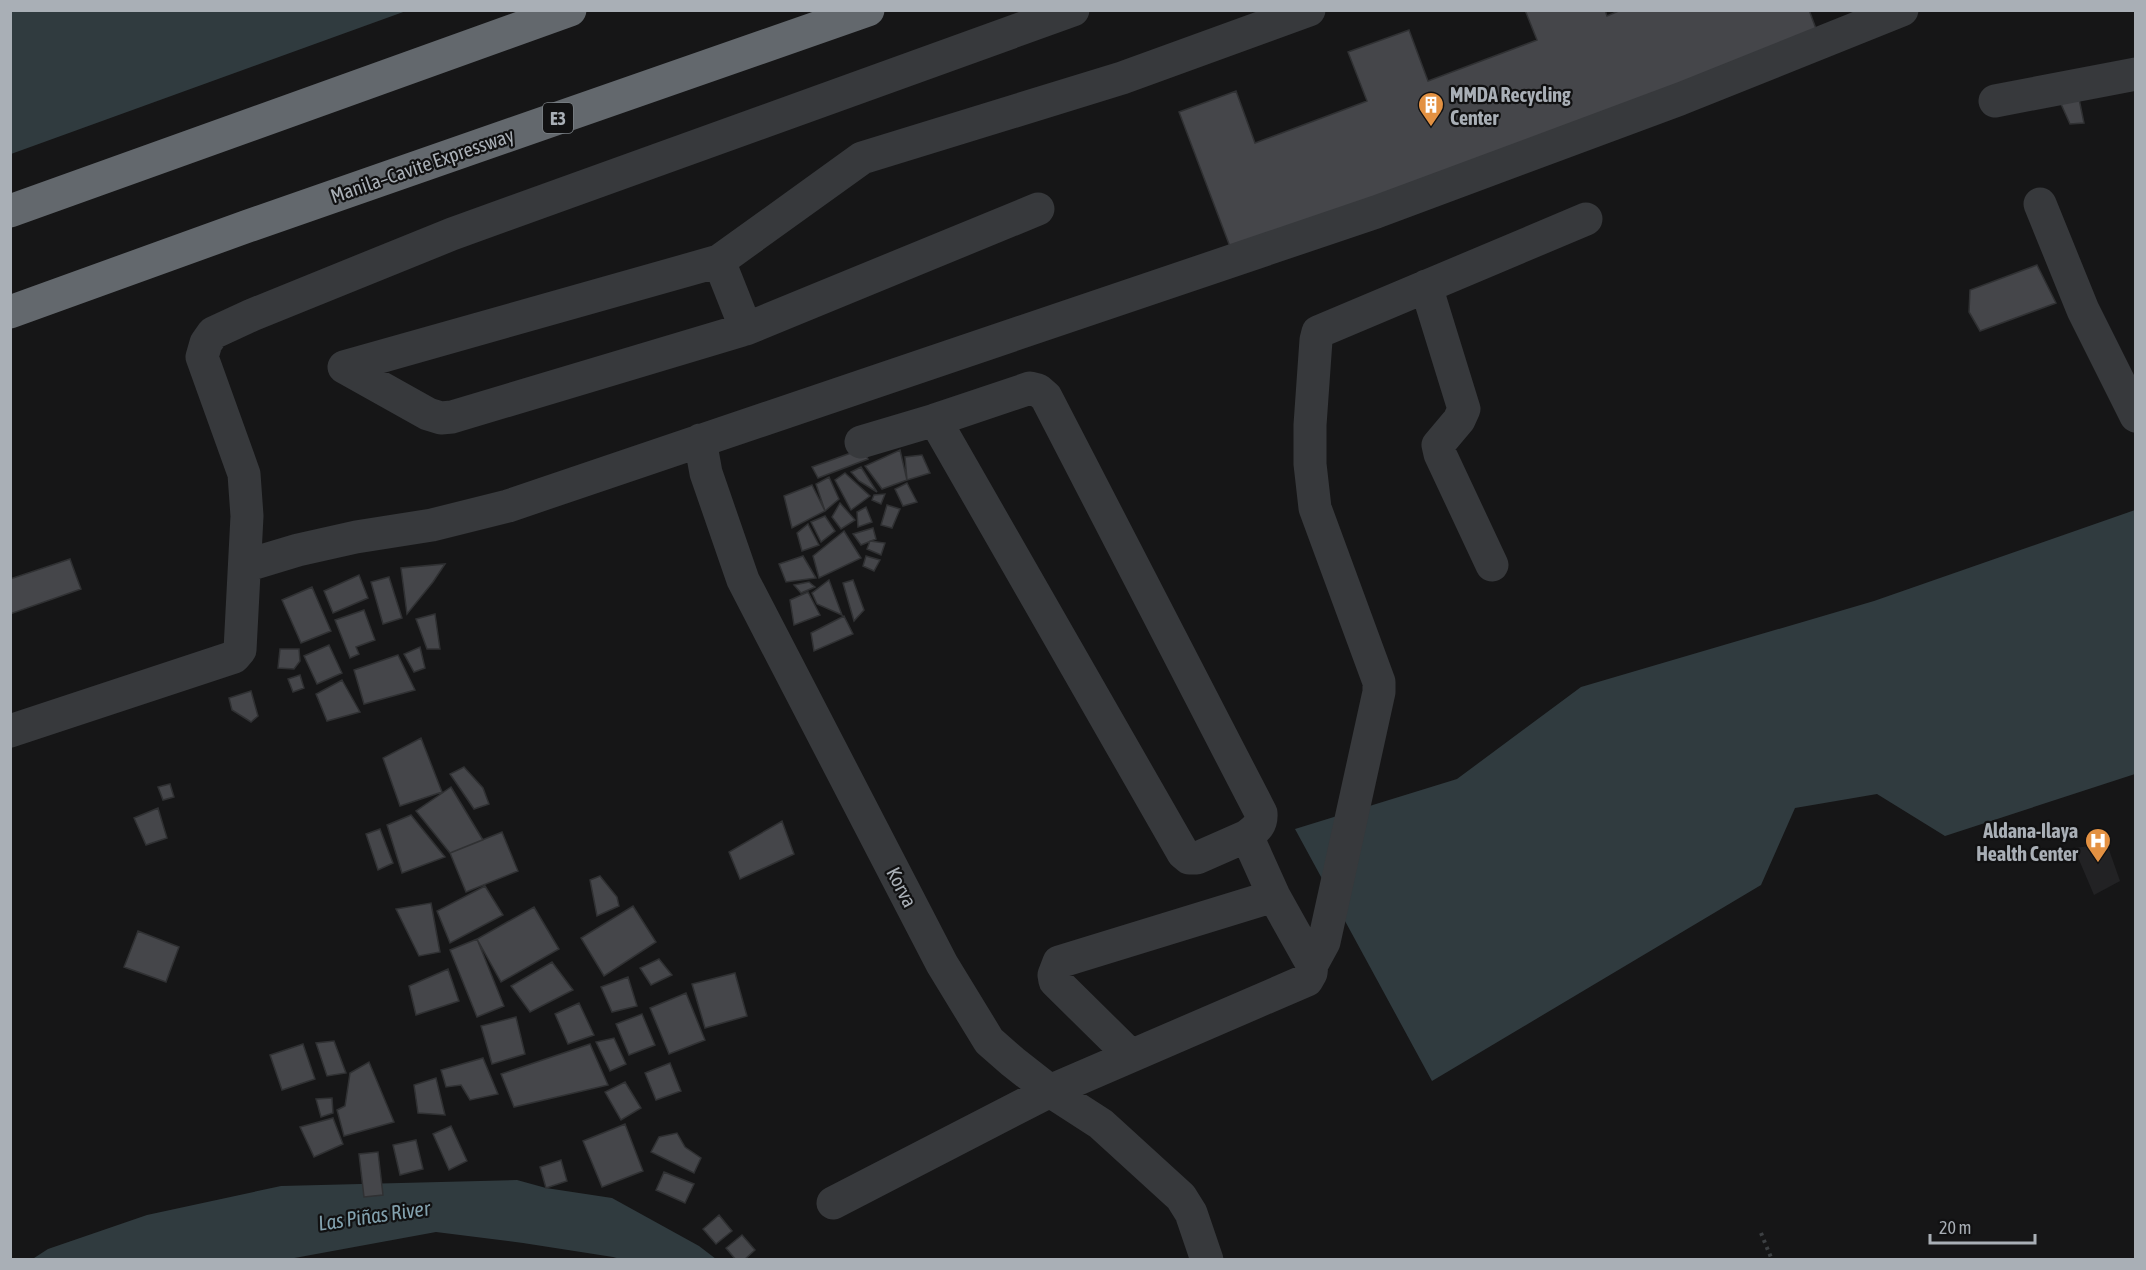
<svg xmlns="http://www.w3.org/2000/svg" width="2146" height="1270" font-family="'Asap Condensed',sans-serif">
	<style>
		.built { fill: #222224 }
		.water { fill: #303b3f }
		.building { fill: #45464a; stroke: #303133; stroke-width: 1.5 }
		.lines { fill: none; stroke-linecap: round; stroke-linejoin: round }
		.path { stroke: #3d4043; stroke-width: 4; stroke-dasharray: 3 4.5; stroke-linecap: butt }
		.minor { stroke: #37393c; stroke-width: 33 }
		.highway { stroke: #63686d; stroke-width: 33 }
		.labels { text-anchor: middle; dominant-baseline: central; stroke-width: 4.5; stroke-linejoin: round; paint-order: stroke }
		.shield { fill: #111112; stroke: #7b8085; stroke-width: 1.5 }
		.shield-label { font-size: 18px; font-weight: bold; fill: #a9afb6 }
		.poi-label { font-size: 20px; font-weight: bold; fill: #a9afb6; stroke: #111112; text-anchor: start }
		.street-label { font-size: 20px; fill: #a9afb6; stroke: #111112 }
		.water-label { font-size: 21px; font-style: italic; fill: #83a2af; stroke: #111112 }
	</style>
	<rect width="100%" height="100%" fill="#161617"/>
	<!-- built -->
	<path class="built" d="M 2107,844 L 2120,881 L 2094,895 L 2074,848 Z"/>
	<!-- water -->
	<path class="water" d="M 11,10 L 406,10 L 406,11 L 11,154 Z
		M 2135,510 L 2135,774 L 1945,836 L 1877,794 L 1795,808 L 1761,885 L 1432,1081 L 1295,829 L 1457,779 L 1581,687 L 1874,601 Z
		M 517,1180 L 546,1188 L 612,1198 L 699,1246 L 716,1259 L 620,1259 L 613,1257 L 523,1243 L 436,1232 L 289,1259 L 31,1260 L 48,1249 L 147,1215 L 281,1186 Z"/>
	<!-- building -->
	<path class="building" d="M 1525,10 L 1605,10 L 1607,16 L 1621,10 L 1809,10 L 1818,34 L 1232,252 L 1179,112 L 1236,91 L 1255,143 L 1367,101 L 1348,52 L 1409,30 L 1428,81 L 1537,40 Z
		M 2078,94 L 2084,123 L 2070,124 L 2061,104 Z
		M 2037,265 L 2056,303 L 1980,331 L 1969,312 L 1970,290 Z
		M 862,449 L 868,459 L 818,478 L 812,467 Z
		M 900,450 L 907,480 L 882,489 L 865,466 Z
		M 922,455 L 930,473 L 907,480 L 905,457 Z
		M 861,467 L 877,492 L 859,481 L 851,472 Z
		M 845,473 L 870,496 L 851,510 L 835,480 Z
		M 829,477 L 839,499 L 825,511 L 816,484 Z
		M 907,483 L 917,502 L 903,506 L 895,489 Z
		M 812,485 L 825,511 L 792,528 L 784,496 Z
		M 885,494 L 881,504 L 872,500 L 874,495 Z
		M 840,503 L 855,520 L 841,529 L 832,517 Z
		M 887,505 L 900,509 L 892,528 L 881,525 Z
		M 866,507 L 872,522 L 858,527 L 857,512 Z
		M 825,516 L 835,531 L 821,542 L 811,522 Z
		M 808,524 L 819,545 L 802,551 L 797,533 Z
		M 873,528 L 876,539 L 861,545 L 853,534 Z
		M 844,531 L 861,558 L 819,578 L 813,556 Z
		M 870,541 L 885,543 L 881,555 L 867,549 Z
		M 803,556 L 816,578 L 786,582 L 779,564 Z
		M 866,556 L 880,560 L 874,571 L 863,566 Z
		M 70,559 L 81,589 L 10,614 L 10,579 Z
		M 445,564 L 433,582 L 407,614 L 401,568 Z
		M 359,575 L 368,598 L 333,613 L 324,591 Z
		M 389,577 L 402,618 L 383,624 L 371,582 Z
		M 829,580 L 842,615 L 817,604 L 812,593 Z
		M 853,580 L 864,610 L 854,621 L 843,583 Z
		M 809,582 L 815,587 L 801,593 L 794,585 Z
		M 312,587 L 331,631 L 301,643 L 282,600 Z
		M 808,592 L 820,615 L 794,625 L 790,600 Z
		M 364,610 L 375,640 L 356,647 L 359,654 L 350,658 L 335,620 Z
		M 435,614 L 440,649 L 427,649 L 416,619 Z
		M 844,616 L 853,634 L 814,651 L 811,633 Z
		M 329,645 L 342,673 L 317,684 L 304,656 Z
		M 420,647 L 425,668 L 414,672 L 404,654 Z
		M 280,649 L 299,649 L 300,661 L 294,669 L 278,668 Z
		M 398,655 L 415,690 L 364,704 L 354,670 Z
		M 300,675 L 304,688 L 293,692 L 288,679 Z
		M 342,680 L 360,712 L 327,721 L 316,694 Z
		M 251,691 L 258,716 L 251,722 L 232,710 L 229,698 Z
		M 421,738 L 442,792 L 400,806 L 383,758 Z
		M 464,767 L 483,788 L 489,804 L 474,809 L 450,774 Z
		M 170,784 L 174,797 L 163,800 L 158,787 Z
		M 451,787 L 483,840 L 450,853 L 416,811 Z
		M 158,808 L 167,838 L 146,845 L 134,818 Z
		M 411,815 L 445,857 L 402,873 L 387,825 Z
		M 782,821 L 794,854 L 740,879 L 729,852 Z
		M 380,829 L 393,863 L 378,870 L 366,834 Z
		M 502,832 L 518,871 L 466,892 L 450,853 Z
		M 600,876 L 617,897 L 619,906 L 597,916 L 590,880 Z
		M 485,886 L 503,915 L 450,943 L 437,911 Z
		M 431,903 L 440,952 L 419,956 L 396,909 Z
		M 633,906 L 656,942 L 604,976 L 581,938 Z
		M 534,907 L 559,949 L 501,982 L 477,939 Z
		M 138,931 L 179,947 L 166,982 L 124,967 Z
		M 477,939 L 504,1006 L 477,1017 L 450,950 Z
		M 659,959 L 672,975 L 651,985 L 640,968 Z
		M 552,962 L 573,990 L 530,1012 L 511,986 Z
		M 448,969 L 459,1001 L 416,1015 L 409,986 Z
		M 735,973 L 747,1016 L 705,1028 L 692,984 Z
		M 628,977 L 637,1006 L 612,1012 L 601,987 Z
		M 686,993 L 705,1040 L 669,1054 L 650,1008 Z
		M 579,1003 L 594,1035 L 568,1044 L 555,1014 Z
		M 642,1014 L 655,1045 L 629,1055 L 616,1024 Z
		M 516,1017 L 525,1054 L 492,1064 L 481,1026 Z
		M 614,1038 L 626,1064 L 610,1071 L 596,1042 Z
		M 334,1041 L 346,1073 L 327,1076 L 316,1043 Z
		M 303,1044 L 315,1079 L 282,1090 L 270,1055 Z
		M 590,1044 L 608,1085 L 514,1107 L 501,1074 Z
		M 483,1058 L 498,1094 L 470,1100 L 461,1085 L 446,1087 L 441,1070 Z
		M 369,1062 L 394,1122 L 344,1136 L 337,1110 L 345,1106 L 350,1073 Z
		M 670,1063 L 681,1091 L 656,1100 L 645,1073 Z
		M 436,1078 L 445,1115 L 418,1113 L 414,1085 Z
		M 625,1082 L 641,1108 L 621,1120 L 605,1092 Z
		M 332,1098 L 333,1113 L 321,1117 L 316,1099 Z
		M 333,1118 L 343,1144 L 314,1157 L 300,1127 Z
		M 625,1124 L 643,1171 L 602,1187 L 583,1141 Z
		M 451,1126 L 467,1161 L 449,1170 L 433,1134 Z
		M 677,1133 L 685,1147 L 701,1158 L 694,1173 L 651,1152 L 659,1137 Z
		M 416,1140 L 423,1169 L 400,1175 L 393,1145 Z
		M 378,1152 L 383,1195 L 364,1197 L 359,1154 Z
		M 561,1160 L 567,1181 L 546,1188 L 540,1167 Z
		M 664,1172 L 694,1184 L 685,1203 L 656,1190 Z
		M 719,1215 L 732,1231 L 716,1244 L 703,1229 Z
		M 742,1235 L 755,1250 L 744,1260 L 736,1260 L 726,1248 Z"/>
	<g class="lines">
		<!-- path -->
		<path class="path" d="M 1761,1233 L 1772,1260"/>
		<!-- minor -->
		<path class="minor" d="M 1995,101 L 2136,74
			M 2040,204 L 2083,310 L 2136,416
			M 719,261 L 746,329
			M 1426,286 L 1464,409 L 1459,420 L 1438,445 L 1440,454 L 1492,565
			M 344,367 L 719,261 L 862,158 L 1122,78 L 1309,10
			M 344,367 L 428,414 L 441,418 L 452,417 L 746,329 L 1038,209
			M 935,420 L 1030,388 L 1038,390 L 1046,397 L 1261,813 C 1262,825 1256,829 1247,836
			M 700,440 L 706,473 L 743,580 L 942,964 L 989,1041 L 1013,1062 L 1050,1091 L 1101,1124 L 1181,1197 L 1191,1213 L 1207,1260
			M 245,566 L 298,550 L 356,537 L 432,525 L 508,506 L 1376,212 L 1680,99 L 1902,10
			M 10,731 L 234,657 L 240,650 L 247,516 L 244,474 L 202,357 L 206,343 L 213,333 L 252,315 L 452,234 L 1073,10
			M 1312,964 L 1324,942 L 1379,692 L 1379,682 L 1315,508 L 1310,464 L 1310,425 L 1316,340 L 1318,332 L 1586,219
			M 1131,1056 L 1055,981 L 1054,975 L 1059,962 L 1274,896
			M 833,1203 L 1050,1091 L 1307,980 L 1311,973 L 1312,964 L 1274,896 L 1247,836 L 1197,858 L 1189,858 L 1183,853 L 935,420 L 861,442"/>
		<!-- highway -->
		<path class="highway" d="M 10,211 L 570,10
			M 10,312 L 248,226 L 868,10"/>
	</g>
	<!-- icons -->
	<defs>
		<symbol id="building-pin" viewBox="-11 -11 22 30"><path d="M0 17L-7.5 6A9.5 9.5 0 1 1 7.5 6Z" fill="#e39142" stroke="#111112"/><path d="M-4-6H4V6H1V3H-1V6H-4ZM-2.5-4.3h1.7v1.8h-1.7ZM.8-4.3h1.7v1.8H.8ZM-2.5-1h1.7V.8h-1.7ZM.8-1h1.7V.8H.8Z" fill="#fff"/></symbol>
		<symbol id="hospital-pin" viewBox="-11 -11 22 30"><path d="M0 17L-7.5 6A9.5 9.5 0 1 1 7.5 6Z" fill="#e39142" stroke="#111112"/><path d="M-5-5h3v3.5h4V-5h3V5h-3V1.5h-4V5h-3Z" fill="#fff"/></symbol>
	</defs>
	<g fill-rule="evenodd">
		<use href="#building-pin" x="1416" y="90" width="30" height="40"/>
		<use href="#hospital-pin" x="2083" y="826" width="30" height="40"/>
	</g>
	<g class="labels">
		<!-- shield labels -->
		<rect class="shield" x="543" y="103" width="30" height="30" rx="4.5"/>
		<g class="shield-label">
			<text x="558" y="118">E3</text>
		</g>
		<!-- poi labels -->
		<g class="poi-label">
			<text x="1450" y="94">MMDA Recycling<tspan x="1450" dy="23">Center</tspan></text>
			<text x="2078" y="830" text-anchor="end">Aldana-Ilaya<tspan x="2078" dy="23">Health Center</tspan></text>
		</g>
		<!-- street labels -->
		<g class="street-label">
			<text transform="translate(422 165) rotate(-19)">Manila–Cavite Expressway</text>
			<text transform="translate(902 887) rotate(63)">Korva</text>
		</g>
		<!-- water labels -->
		<g class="water-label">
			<text transform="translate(374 1215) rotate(-8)">Las Piñas River</text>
		</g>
	</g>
	<!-- border -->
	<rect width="2146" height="1270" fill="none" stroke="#a9afb6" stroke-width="24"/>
	<!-- scale -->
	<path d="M1930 1234v9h105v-9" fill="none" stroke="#a9afb6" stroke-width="3"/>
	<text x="1939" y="1234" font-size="18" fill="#a9afb6" stroke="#111112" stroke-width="4.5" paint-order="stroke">20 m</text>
</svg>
